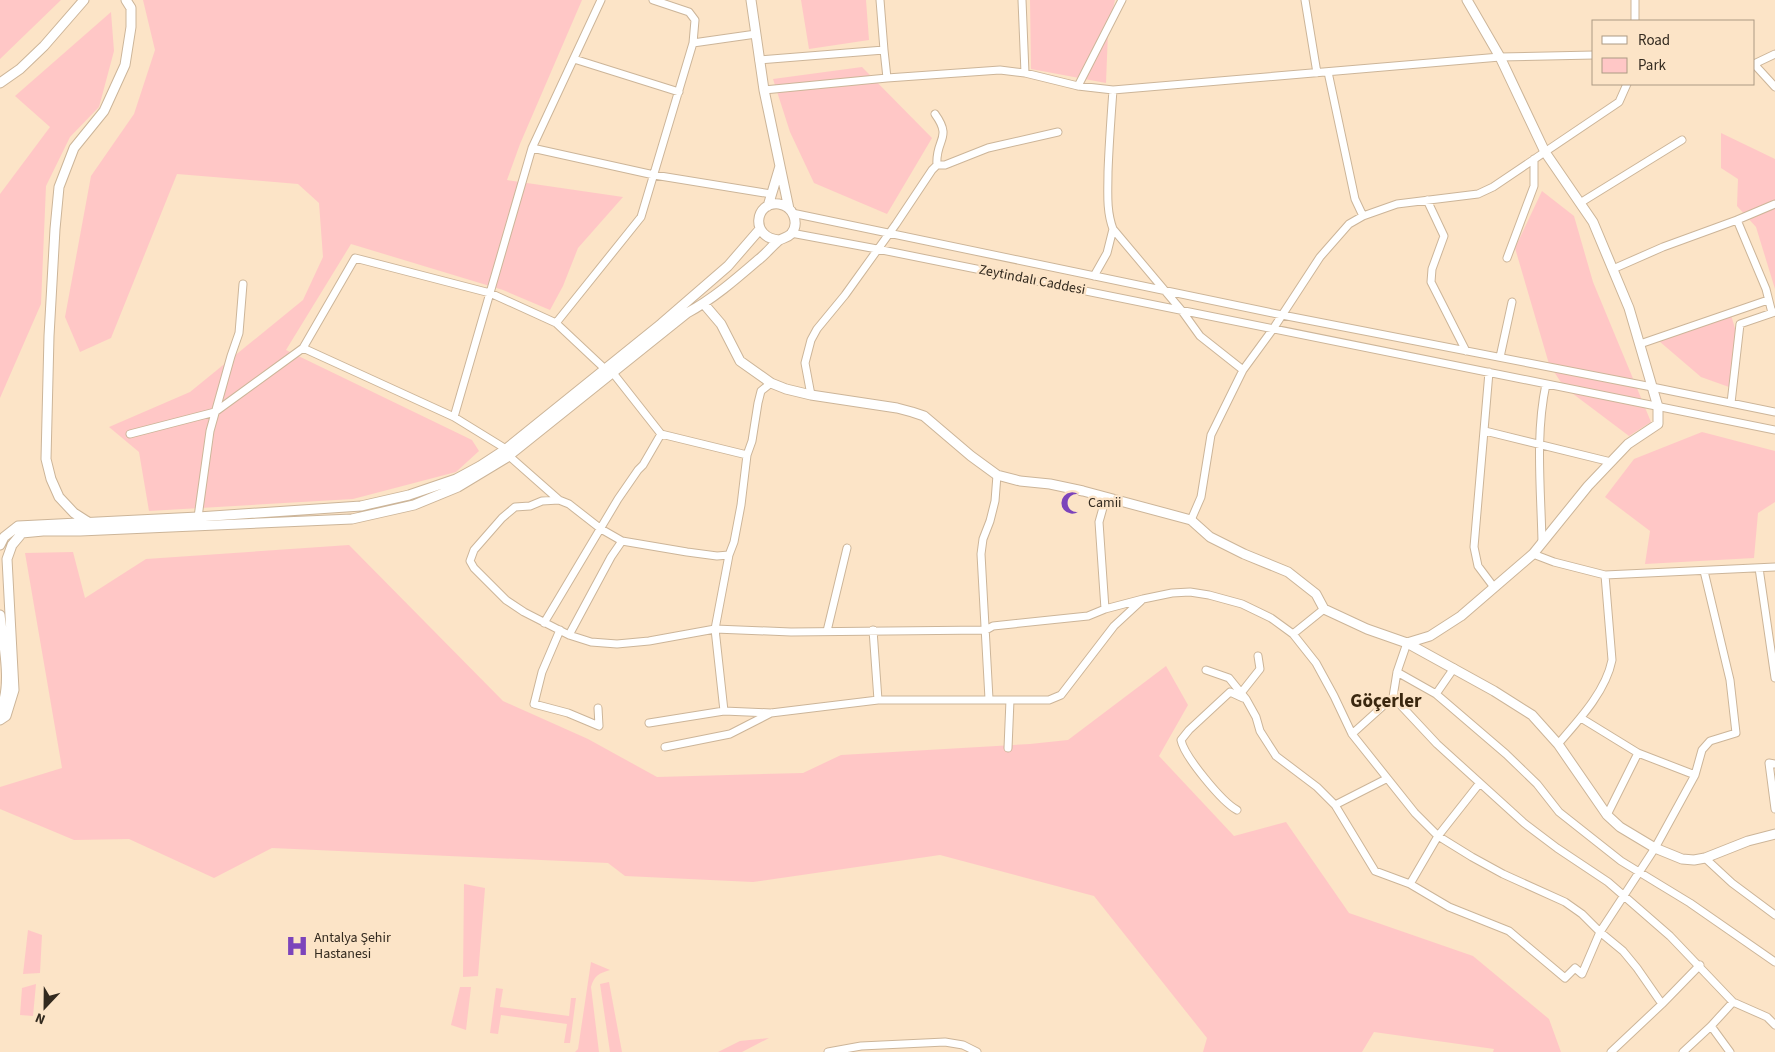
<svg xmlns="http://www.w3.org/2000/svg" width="1775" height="1052" font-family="'Source Sans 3',sans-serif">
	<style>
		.green { fill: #ffc7c6 }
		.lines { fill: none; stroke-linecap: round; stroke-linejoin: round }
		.minor-casing { stroke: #ccb599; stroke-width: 9 }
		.tertiary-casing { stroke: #ccb599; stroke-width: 11 }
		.minor { stroke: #fff; stroke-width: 7 }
		.tertiary { stroke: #fff; stroke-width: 9 }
		.labels { text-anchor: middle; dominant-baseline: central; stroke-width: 5; stroke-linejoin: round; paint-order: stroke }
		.street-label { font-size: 14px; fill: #332a1f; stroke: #fce4c7 }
		.poi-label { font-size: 14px; fill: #332a1f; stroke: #fce4c7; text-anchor: start }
		.district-label { font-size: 19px; font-weight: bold; fill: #3a270f; stroke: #fce4c7 }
	</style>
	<rect width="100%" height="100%" fill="#fce4c7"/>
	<!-- green -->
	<path class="green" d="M 0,0 L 61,0 L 0,59 Z
		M 143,0 L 582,0 L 520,144 L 507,180 L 623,197 L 578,248 L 563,286 L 550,310 L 503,290 L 351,244 L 286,350 L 472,440 L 479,451 L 456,472 L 353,499 L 149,511 L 139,452 L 109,427 L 190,392 L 303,300 L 323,257 L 319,203 L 298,184 L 177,174 L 111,338 L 80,352 L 65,317 L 91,176 L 134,114 L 155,50 Z
		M 801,0 L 866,0 L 869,40 L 809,49 Z
		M 1030,0 L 1115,0 L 1108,32 L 1106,83 L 1031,69 Z
		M 111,12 L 114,51 L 99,107 L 70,137 L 46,186 L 41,304 L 0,398 L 0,194 L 50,127 L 15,96 Z
		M 862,67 L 932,138 L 887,214 L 814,183 L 790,132 L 773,79 Z
		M 1721,133 L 1775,159 L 1775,289 L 1756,227 L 1737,206 L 1738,179 L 1721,168 Z
		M 1542,191 L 1574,216 L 1593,282 L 1651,422 L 1629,436 L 1564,387 L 1549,364 L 1515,248 Z
		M 1731,315 L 1737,335 L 1729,387 L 1701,377 L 1659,341 Z
		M 1702,432 L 1775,451 L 1775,502 L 1758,513 L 1754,558 L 1645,564 L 1650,531 L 1605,497 L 1634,459 Z
		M 349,545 L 503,701 L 588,739 L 657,777 L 803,773 L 841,755 L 1030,744 L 1068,740 L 1166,666 L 1188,705 L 1159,756 L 1234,836 L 1286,822 L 1349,913 L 1473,956 L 1549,1019 L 1561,1052 L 1493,1052 L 1494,1049 L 1374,1032 L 1362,1052 L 1203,1052 L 1207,1038 L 1094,896 L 940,855 L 753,882 L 625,876 L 608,863 L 272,848 L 214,878 L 129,839 L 74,840 L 0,809 L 0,787 L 62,768 L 25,553 L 73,552 L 85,598 L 146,559 Z
		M 464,884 L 485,888 L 478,976 L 463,977 Z
		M 28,930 L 42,935 L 40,973 L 23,974 Z
		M 591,962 L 610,970 C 599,973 594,976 591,987 L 599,1052 L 575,1052 L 578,1049 Z
		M 609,982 L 622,1052 L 610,1052 L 600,984 Z
		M 36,984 L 33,1016 L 20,1015 L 22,988 Z
		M 460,987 L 471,987 L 466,1030 L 451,1025 Z
		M 496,988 L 503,989 L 500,1007 L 569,1016 L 571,998 L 576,998 L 570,1043 L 564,1043 L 567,1024 L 501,1015 L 498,1034 L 490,1033 Z
		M 769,1038 L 742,1052 L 718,1052 L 740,1041 Z"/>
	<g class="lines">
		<defs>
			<path id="minor" d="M 880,0 L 884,50
				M 1022,0 L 1025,73
				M 1305,0 L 1317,73
				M 1635,21 L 1635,0
				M 693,43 L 756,34
				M 574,59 L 679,92
				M 759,60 L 884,50 L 887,78
				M 1754,64 L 1775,87
				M 1754,64 L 1775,54
				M 1328,72 L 1355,199 L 1363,216
				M 1078,86 L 1122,0
				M 764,90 L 887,78 L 1000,70 L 1025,73 L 1078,86 L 1113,90 L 1500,57 L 1594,55
				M 1113,90 C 1111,117 1109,144 1108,172 C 1108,191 1106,210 1113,229 L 1182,311 L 1200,336 L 1243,370
				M 935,114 C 953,139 935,139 937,165
				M 532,148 L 654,175 L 771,194
				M 1427,200 L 1444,236 L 1432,269 L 1431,282 L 1466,351
				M 1580,203 L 1682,140
				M 792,213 L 1282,315 L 1652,387 L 1775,412
				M 1737,220 L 1775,204
				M 791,233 L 877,249 L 1775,430
				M 1507,258 L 1534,186 L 1534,159
				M 1613,269 L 1663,247 L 1737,220 L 1766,289 L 1772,313
				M 1094,276 L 1107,253 L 1113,229
				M 1640,344 L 1768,300
				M 303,348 L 355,258 L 490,293 L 556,323
				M 1500,357 L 1512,302
				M 605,369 L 556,323 L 641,217 L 693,43 L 695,20 L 689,12 L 653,0
				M 1489,372 L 1474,547 L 1478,566 L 1493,586
				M 613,373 L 661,434 L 747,455
				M 811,395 L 805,363 L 811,340 L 817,329 L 845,295 L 896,224 L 932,170 L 937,165 L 945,165 L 988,148 L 1058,132
				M 1731,403 L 1740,324 L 1775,312
				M 454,417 L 532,148 L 601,0
				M 1485,431 L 1611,462
				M 130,434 L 215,412 L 303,348 L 454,417 L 506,449
				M 509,456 L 559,500
				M 198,517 L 210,431 L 231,356 L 239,333 L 243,284
				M 1191,520 L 1201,497 L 1211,435 L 1243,370 L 1273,329 L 1320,257 L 1349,224 L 1363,216 L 1397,204 L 1478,194 L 1493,187 L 1619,102 L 1627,84
				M 1542,542 C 1541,490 1535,435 1546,384
				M 1533,554 L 1554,562 L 1605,575 L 1775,567
				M 729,555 L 717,556 L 687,552 L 622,541 L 601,529 L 569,504 L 559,500 L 542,501 L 530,506 L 515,507 L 502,518 L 474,550 L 470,561 L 474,568 L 506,600 L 524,612 L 569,635 L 591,642 L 617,644 L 649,641 L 715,629 L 791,632 L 986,630 L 993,626 L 1088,616 L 1105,609 L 1143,599 L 1172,593 L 1190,592 L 1209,595 L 1242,604 L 1271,618 L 1293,634 L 1316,663 L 1334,696 L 1352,734 L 1415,813 L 1438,836 L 1472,857 L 1503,874 L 1565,902 L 1582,914 L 1600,932 L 1623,951 L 1637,968 L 1662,1004
				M 1759,568 L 1775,678
				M 1105,609 L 1099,522 L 1106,497
				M 544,623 L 618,499 L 638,470 L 643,465 L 661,434
				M 560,630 L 542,672 L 534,704 L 568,713 L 599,726 L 598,708
				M 873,630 L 878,700
				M 827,631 L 847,548
				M 1293,634 L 1324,609
				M 569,635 L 611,557 L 622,541
				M 1206,670 L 1229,678 L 1246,699 L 1256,717 L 1260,731 L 1276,756 L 1317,787 L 1335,805 L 1375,871 L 1410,884 L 1449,907 L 1509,931 L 1565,978 L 1575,968 L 1582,974 L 1600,932 L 1655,848 L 1695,775 L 1702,750 L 1710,741 L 1736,733 L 1730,680 L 1704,571
				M 1397,672 L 1436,694 L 1506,754 L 1537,784 L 1559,812 L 1621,861 L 1690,903 L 1775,962
				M 1241,693 L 1260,669 L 1258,656
				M 1436,694 L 1454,668
				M 1393,697 L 1437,744 L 1524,823 L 1557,848 L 1608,882 L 1670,936 L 1733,1002 L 1767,1017 L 1775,1025
				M 989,699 L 981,554 L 983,539 L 990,521 L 995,501 L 997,475
				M 724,711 L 715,629 L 729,555 L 734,542 L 741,505 L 747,455 L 752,441 L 758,403 L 761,391 L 771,383
				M 1581,718 L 1638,753 L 1695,775
				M 649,723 L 724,711 L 771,713 L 878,700 L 1049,700 L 1061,695 L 1114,626 L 1141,601
				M 1352,734 L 1393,697 L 1397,672 L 1407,643
				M 1558,744 C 1579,720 1606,691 1612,660 L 1605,575
				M 665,747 L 730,734 L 771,713
				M 1008,748 L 1010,700
				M 1775,764 L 1769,763 L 1775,809
				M 1335,805 L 1386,779
				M 1237,810 C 1222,802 1184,756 1181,740 L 1189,730 L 1230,692 L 1243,698
				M 1607,815 L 1638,753
				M 1705,858 L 1732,883 L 1775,915
				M 1410,884 L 1438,836 L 1479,784
				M 1711,1026 L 1730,1052
				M 828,1052 L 861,1046 L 945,1042 L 963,1045 L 977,1052
				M 1611,1052 L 1662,1004 L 1700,965
				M 1683,1052 L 1711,1026 L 1733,1002"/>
			<path id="tertiary" d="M 751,0 L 764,90 L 789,209
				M 0,83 L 20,69 L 44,46 L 84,0
				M 768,206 L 780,166
				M 704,304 L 721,324 L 740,361 L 771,383 L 786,389 L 811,395 L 897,408 L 912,412 L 924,416 L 971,456 L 997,475 L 1020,481 L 1050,484 L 1083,491 L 1191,520 L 1210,537 L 1244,554 L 1288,572 L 1316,594 L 1324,609 L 1367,629 L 1407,643 L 1494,691 L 1532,715 L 1558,744 L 1607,815 L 1620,827 L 1655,848 L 1682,859 L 1694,860 L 1705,858 L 1748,841 L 1775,834
				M 88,522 L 74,513 L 59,497 L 51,479 L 46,459 L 49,336 L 55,229 L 59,187 L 74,148 L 104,111 L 125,65 L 131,27 L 131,8 L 126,0
				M 0,545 L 4,537 L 18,526 L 198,517 L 361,506 L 409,495 L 456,479 L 480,466 L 506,449 L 661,324 L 728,266 L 760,229
				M 0,615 C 3,642 13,687 0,710
				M 1407,643 L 1430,636 L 1461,616 L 1533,554 L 1588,486 L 1628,444 L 1658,424 L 1658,407 L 1629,308 L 1593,222 L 1545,152 L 1500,57 L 1467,0
				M 0,720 L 6,716 L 14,690 L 7,559 L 12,545 L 22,533 L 43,531 L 80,531 L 352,519 L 414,505 L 458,487 L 506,458 L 687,313 C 713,299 736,279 758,260 C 765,255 771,247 778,241 C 782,238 787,238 791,234 C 800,223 793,206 779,204 C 754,201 750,238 779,240"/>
		</defs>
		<!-- minor casing -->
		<use href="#minor" class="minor-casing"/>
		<!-- tertiary casing -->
		<use href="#tertiary" class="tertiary-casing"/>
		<!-- minor -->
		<use href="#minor" class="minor"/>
		<!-- tertiary -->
		<use href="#tertiary" class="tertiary"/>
	</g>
	<!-- icons -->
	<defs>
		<symbol id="mosque-bare" viewBox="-9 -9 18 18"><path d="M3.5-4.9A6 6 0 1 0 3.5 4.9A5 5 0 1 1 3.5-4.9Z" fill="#7c44bb" stroke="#fce4c7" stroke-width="2.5" paint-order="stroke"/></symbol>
		<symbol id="hospital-bare" viewBox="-9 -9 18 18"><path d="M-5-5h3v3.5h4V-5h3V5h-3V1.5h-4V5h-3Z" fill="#7c44bb" stroke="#fce4c7" stroke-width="2.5" paint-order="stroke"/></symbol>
	</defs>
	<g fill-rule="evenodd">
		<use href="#mosque-bare" x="1056" y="487" width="32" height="32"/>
		<use href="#hospital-bare" x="281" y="930" width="32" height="32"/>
	</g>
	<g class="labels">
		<!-- street labels -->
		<g class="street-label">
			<text transform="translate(1032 280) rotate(11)">Zeytindalı Caddesi</text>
		</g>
		<!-- poi labels -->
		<g class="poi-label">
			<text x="1088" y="503">Camii</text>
			<text x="314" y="938">Antalya Şehir<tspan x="314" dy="16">Hastanesi</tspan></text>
		</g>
		<!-- district labels -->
		<g class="district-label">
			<text x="1386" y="701">Göçerler</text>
		</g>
	</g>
	<!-- legend -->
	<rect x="1592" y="20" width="162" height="65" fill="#fce4c7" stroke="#ac9a84"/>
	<rect x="1602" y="36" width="25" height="8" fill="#ffffff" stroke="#ac9a84"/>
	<text x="1638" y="45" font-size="15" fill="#332a1f">Road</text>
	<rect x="1602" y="58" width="25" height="15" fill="#ffc7c6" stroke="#ac9a84"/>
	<text x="1638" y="70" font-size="15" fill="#332a1f">Park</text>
	<!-- north arrow -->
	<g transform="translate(45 1007) rotate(202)" stroke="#fce4c7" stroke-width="4" paint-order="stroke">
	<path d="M0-4L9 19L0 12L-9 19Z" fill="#332a1f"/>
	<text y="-8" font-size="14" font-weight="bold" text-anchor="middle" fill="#332a1f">N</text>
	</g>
</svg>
